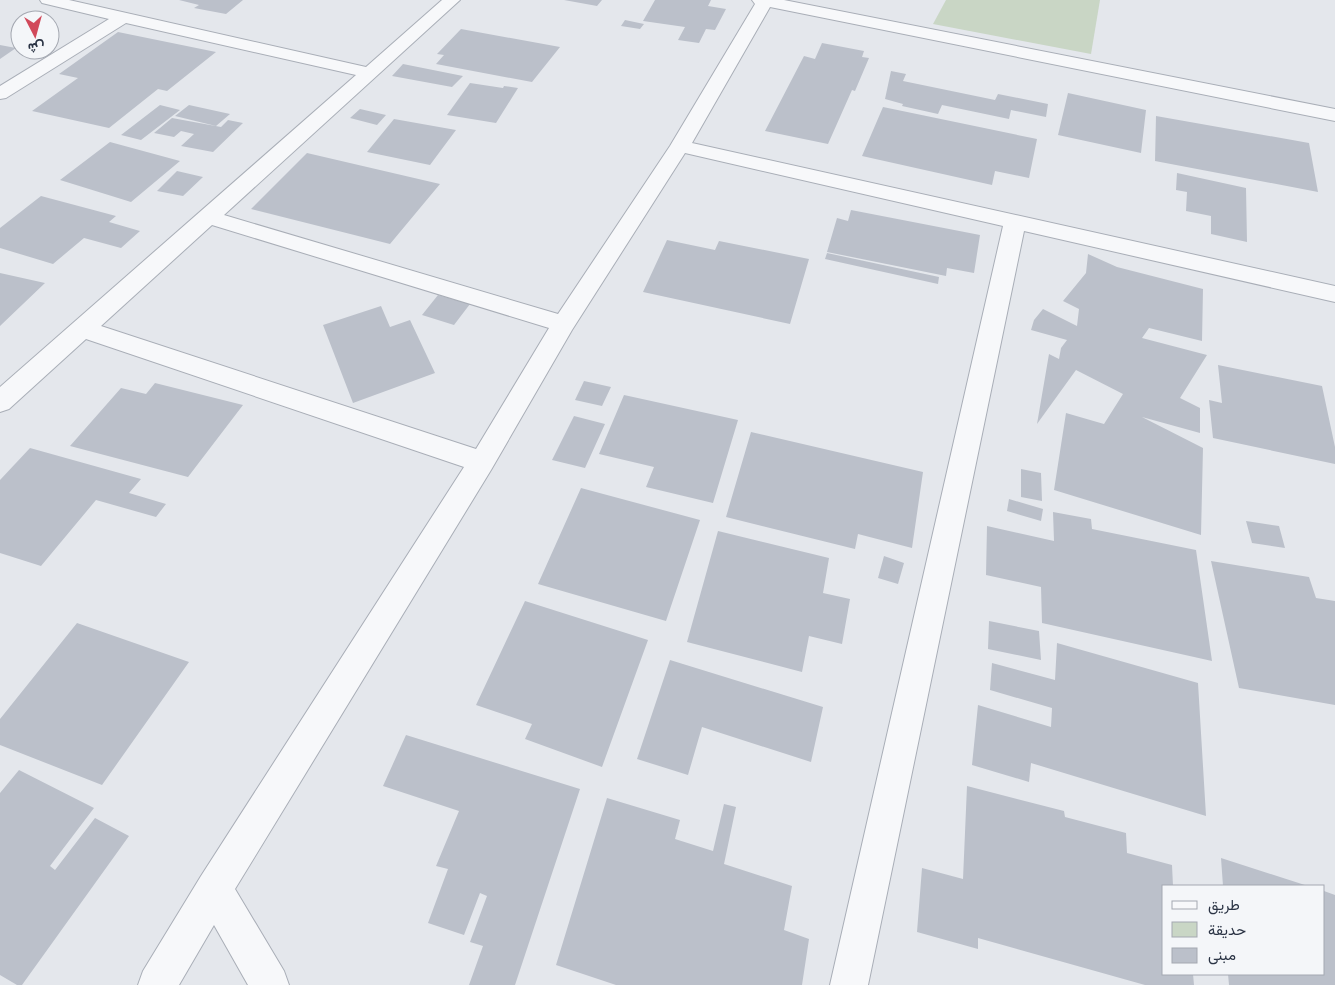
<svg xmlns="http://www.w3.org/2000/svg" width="1335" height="985" font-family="Roboto,Vazirmatn,sans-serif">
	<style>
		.green { fill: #c9d6c5 }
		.building { fill: #bbc0ca }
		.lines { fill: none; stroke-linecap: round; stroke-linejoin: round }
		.street-casing { stroke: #a9aeb7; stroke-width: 2 }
		.street { fill: #f7f8fa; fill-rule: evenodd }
	</style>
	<rect width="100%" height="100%" fill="#e4e7ec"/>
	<!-- green -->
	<path class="green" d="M 946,0 L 1100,0 L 1091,54 L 933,24 Z"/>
	<!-- building -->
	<path class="building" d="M 179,0 L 243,0 L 226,14 L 194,8 L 199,5 Z
		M 564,0 L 602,0 L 597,6 Z
		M 655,0 L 711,0 L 708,6 L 726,9 L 715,30 L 706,29 L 699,43 L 678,40 L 685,27 L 643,21 Z
		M 625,20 L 644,24 L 640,29 L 621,26 Z
		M 461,29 L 560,47 L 532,82 L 436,64 L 444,55 L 437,54 Z
		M 118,32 L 216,52 L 167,91 L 158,89 L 109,128 L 32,111 L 78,78 L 59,74 Z
		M 822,43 L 864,51 L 862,57 L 869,58 L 855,91 L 852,90 L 828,144 L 765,131 L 804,56 L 815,59 Z
		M 0,45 L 16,48 L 0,59 Z
		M 403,64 L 463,76 L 452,87 L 392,76 Z
		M 891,71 L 906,74 L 903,81 L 995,100 L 998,94 L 1048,104 L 1046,117 L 1011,110 L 1009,119 L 942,105 L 938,114 L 902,106 L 903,104 L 885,99 Z
		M 470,83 L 503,88 L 504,86 L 518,88 L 496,123 L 447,115 Z
		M 1068,93 L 1146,110 L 1141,153 L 1058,135 Z
		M 160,105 L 180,110 L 141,140 L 121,135 Z
		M 189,105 L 230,114 L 216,126 L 175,116 Z
		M 883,107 L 1037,139 L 1029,178 L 995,171 L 992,185 L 862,156 Z
		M 360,109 L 386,115 L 377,125 L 350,118 Z
		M 1156,116 L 1309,143 L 1318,192 L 1155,161 Z
		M 172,118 L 221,127 L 228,120 L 243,123 L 213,152 L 181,146 L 194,134 L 181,131 L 174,137 L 154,133 Z
		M 394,119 L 456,130 L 430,165 L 367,152 Z
		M 110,142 L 180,161 L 131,202 L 60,180 Z
		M 307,153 L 440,184 L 390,244 L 251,209 Z
		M 177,171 L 203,177 L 183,196 L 157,191 Z
		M 1177,173 L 1246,188 L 1247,242 L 1211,234 L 1211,216 L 1186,211 L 1187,192 L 1176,190 Z
		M 41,196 L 116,216 L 109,222 L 140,231 L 121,248 L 84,238 L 53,264 L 0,248 L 0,228 Z
		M 851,210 L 980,235 L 974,273 L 947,268 L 946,276 L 827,252 L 837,218 L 848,221 Z
		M 667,240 L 715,250 L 719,241 L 809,259 L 790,324 L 643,292 Z
		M 827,253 L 939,277 L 938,284 L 825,259 Z
		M 1088,254 L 1117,267 L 1203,289 L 1202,341 L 1149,328 L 1142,338 L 1207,355 L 1180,398 L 1200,408 L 1200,433 L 1142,417 L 1203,448 L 1201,535 L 1054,490 L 1066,413 L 1104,424 L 1123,394 L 1076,370 L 1037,424 L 1049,354 L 1059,359 L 1061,348 L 1067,340 L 1031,330 L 1034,320 L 1043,309 L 1077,326 L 1079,309 L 1063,301 L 1086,273 Z
		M 0,273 L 45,283 L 0,326 Z
		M 438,295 L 470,304 L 454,325 L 422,315 Z
		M 381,306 L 390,327 L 410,320 L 435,373 L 353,403 L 323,325 Z
		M 1218,365 L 1322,386 L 1335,447 L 1335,464 L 1213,438 L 1209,400 L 1222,403 Z
		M 584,381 L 611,387 L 602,406 L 575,400 Z
		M 155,383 L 243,405 L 188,477 L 70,446 L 121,388 L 146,394 Z
		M 624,395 L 738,420 L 713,503 L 646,487 L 654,467 L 599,454 Z
		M 574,416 L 605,424 L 585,468 L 552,460 Z
		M 751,432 L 923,472 L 912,548 L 858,534 L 855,549 L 726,517 Z
		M 30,448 L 141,479 L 129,493 L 166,504 L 156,517 L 96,500 L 41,566 L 0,553 L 0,480 Z
		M 1021,469 L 1041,473 L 1042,501 L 1021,497 Z
		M 581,488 L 700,520 L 666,621 L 538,584 Z
		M 1009,499 L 1043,509 L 1041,521 L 1007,511 Z
		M 1053,512 L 1091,519 L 1092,529 L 1196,550 L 1212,661 L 1042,623 L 1041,587 L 986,575 L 987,526 L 1054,541 Z
		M 1246,521 L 1279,526 L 1285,548 L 1252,543 Z
		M 718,531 L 829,558 L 823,593 L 850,599 L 842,644 L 809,636 L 802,672 L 687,642 Z
		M 884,556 L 904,563 L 898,584 L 878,578 Z
		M 1211,561 L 1309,577 L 1316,598 L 1335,601 L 1335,705 L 1239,688 Z
		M 525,601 L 648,640 L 602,767 L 525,739 L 532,724 L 476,705 Z
		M 989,621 L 1039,631 L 1041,660 L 988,649 Z
		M 77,623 L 189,662 L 102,785 L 0,745 L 0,719 Z
		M 1057,643 L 1198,683 L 1206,816 L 1031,763 L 1029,782 L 972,765 L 978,705 L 1051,727 L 1052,708 L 990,690 L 992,663 L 1055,680 Z
		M 670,660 L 823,707 L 811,762 L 702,727 L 688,775 L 637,759 Z
		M 406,735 L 580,789 L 515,985 L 469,985 L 483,946 L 470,942 L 487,896 L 480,893 L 464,935 L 428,923 L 448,869 L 436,866 L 459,811 L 383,786 Z
		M 19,770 L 94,808 L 50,866 L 55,870 L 95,818 L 129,836 L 22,985 L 17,985 L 0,975 L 0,793 Z
		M 967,786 L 1064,811 L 1065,817 L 1126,833 L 1127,853 L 1172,865 L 1173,886 L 1164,886 L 1164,974 L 1193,974 L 1194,985 L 1145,985 L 978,938 L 978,949 L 917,932 L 922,868 L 963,879 Z
		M 607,798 L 680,820 L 675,839 L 713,851 L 724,804 L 736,807 L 724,864 L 792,886 L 784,930 L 809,939 L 802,985 L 616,985 L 556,965 Z
		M 1221,858 L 1308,886 L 1223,886 Z
		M 1324,891 L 1335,895 L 1335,985 L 1229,985 L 1228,974 L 1324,974 Z"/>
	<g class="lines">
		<defs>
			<path id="street" d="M 40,0 L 69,0 L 366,67 L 442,0 L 460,0 L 224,215 L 558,314 L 670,146 L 755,4 L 752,0 L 784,0 L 1335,109 L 1335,121 L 770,7 L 692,143 L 1335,286 L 1335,302 L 1024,231 L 868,985 L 830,985 L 1003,226 L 685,153 L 572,330 L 491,470 L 235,889 L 284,971 L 289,985 L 248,985 L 214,925 L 179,985 L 138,985 L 143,971 L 201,876 L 464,467 L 86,339 L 9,409 L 0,412 L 0,387 L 356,75 L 126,23 L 6,98 L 0,99 L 0,86 L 109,19 L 42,3 ZM 212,225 L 549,328 L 476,449 L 101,326 Z"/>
		</defs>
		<!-- street casing -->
		<use href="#street" class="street-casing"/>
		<!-- street -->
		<use href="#street" class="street"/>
	</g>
	<!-- legend -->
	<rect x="1162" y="885" width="162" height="90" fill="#f4f6f9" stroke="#a4a8b1"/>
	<rect x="1172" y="901" width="25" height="8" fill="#f7f8fa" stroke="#a4a8b1"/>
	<text x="1208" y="910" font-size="15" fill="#2b3445">طريق</text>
	<rect x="1172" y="922" width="25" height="15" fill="#c9d6c5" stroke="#a4a8b1"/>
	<text x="1208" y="935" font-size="15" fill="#2b3445">حديقة</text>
	<rect x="1172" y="948" width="25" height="15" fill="#bbc0ca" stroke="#a4a8b1"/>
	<text x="1208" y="960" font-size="15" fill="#2b3445">مبنى</text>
	<!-- north arrow -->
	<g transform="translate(35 35) rotate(174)"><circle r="24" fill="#f4f6f9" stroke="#a4a8b1"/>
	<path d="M0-4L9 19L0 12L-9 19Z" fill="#d1495b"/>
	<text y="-8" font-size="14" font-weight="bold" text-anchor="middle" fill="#2b3445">ش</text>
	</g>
</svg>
